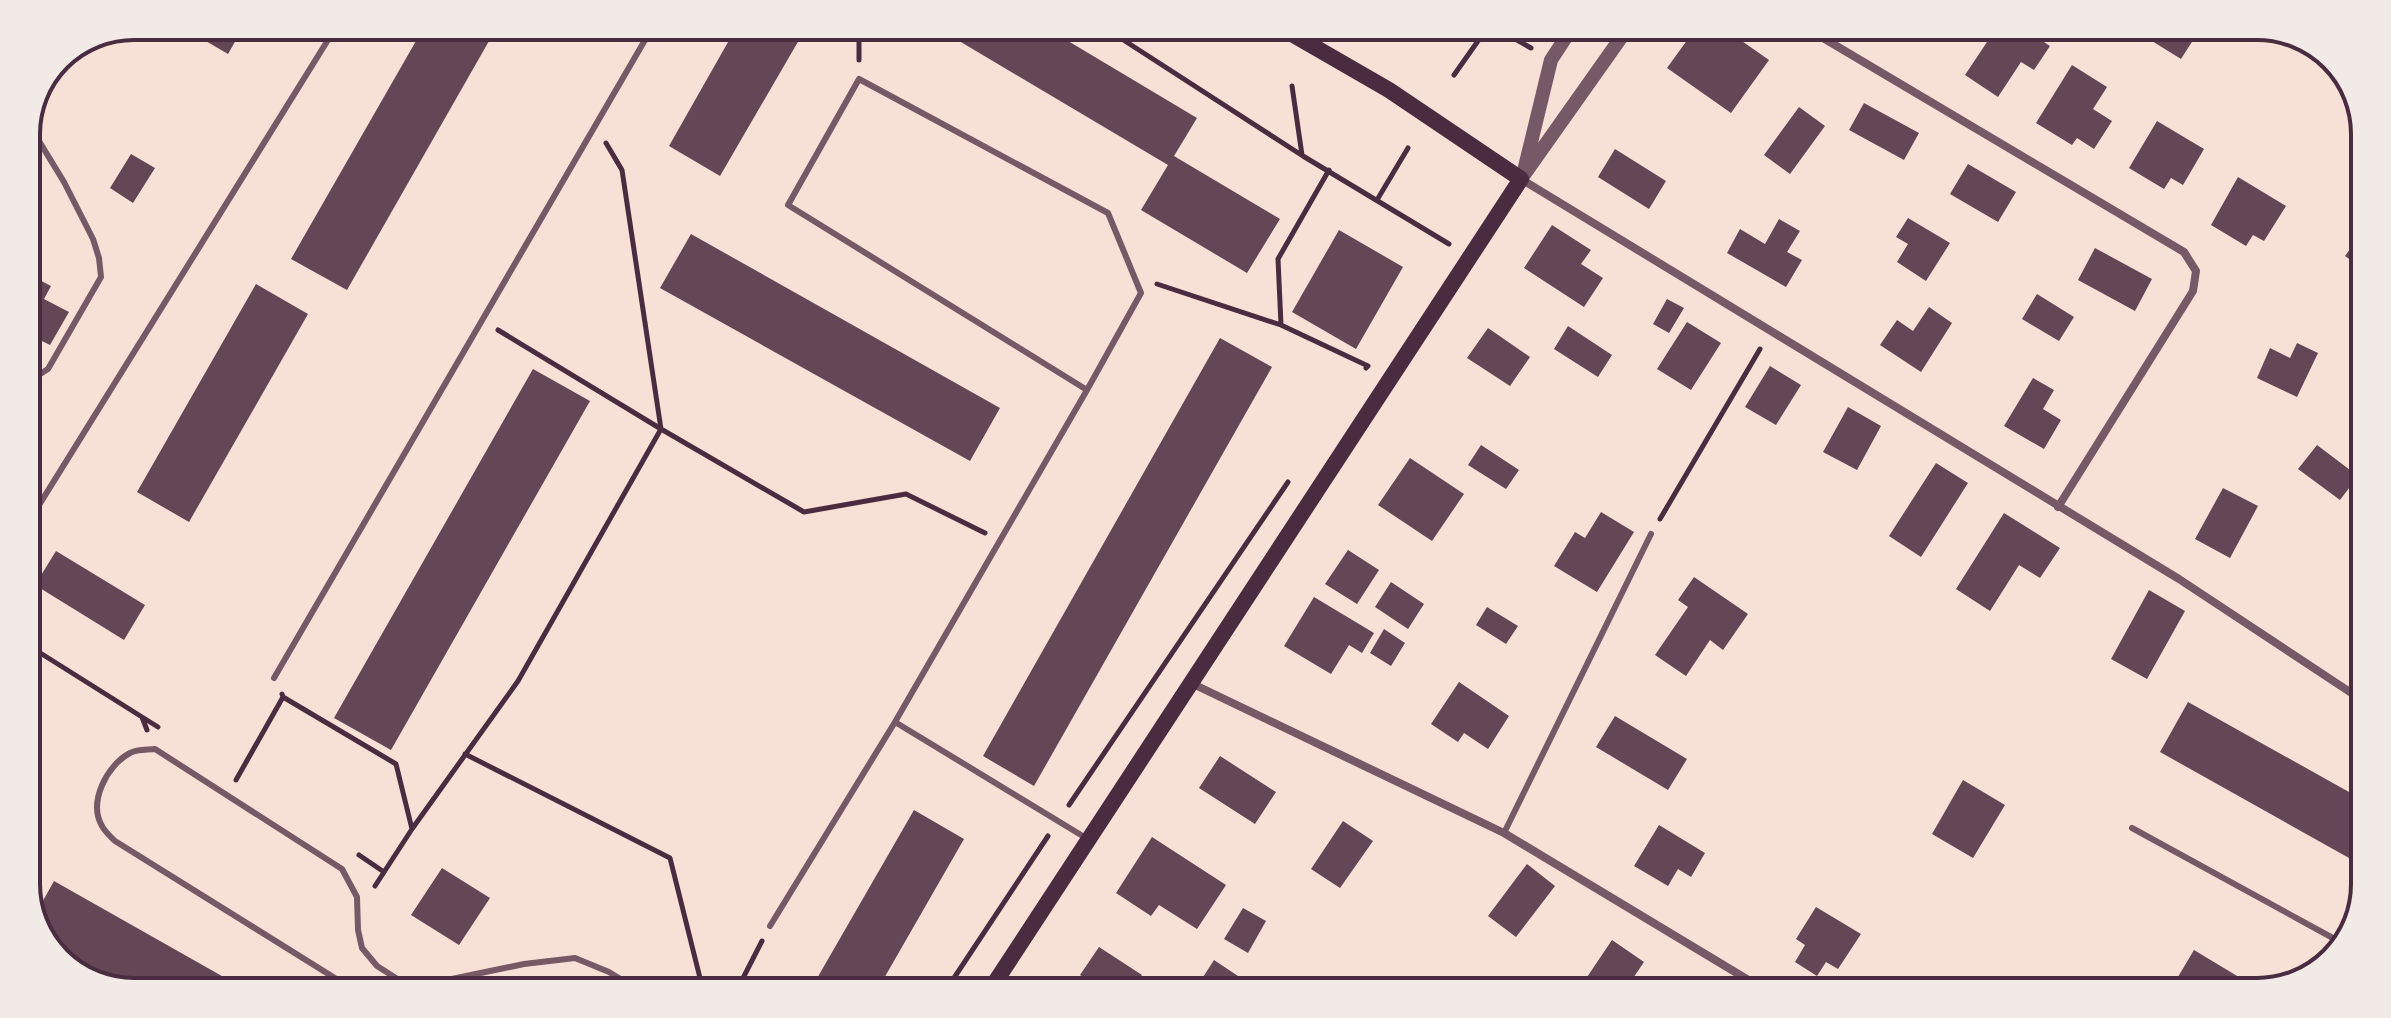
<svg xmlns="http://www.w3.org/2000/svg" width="2391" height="1018" font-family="Overpass,sans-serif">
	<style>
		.building { fill: #644757 }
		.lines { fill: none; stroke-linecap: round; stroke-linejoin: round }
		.path { stroke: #4a2c40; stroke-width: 5 }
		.service { stroke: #755966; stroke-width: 6 }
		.minor { stroke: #755966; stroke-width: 8 }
		.tertiary { stroke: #755966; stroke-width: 14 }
		.secondary { stroke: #4a2c40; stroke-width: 16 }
		.rim { fill: none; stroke: #4a2c40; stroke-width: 4 }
	</style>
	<rect width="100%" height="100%" fill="#f7e1d7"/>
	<!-- building -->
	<path class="building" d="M 180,26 L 244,26 L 228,54 Z
		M 424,27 L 497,27 L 347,290 L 291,259 Z
		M 736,28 L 806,28 L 720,176 L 669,146 Z
		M 939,29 L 1048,29 L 1197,118 L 1174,156 L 1280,219 L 1247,273 L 1141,210 L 1168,165 Z
		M 1693,32 L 1729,32 L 1769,60 L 1731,113 L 1667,68 Z
		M 1993,33 L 2030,33 L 2050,46 L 2034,70 L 2021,62 L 1998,97 L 1965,75 Z
		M 2139,33 L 2197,34 L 2181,59 Z
		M 2072,65 L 2107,87 L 2093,109 L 2112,121 L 2094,149 L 2077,138 L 2072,145 L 2036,123 Z
		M 1864,103 L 1919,133 L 1904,160 L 1849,130 Z
		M 1799,107 L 1825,126 L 1790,174 L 1764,155 Z
		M 2157,121 L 2204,149 L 2183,185 L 2171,178 L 2164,189 L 2129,168 Z
		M 1615,149 L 1666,181 L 1649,209 L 1598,177 Z
		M 131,154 L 155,168 L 133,203 L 110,188 Z
		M 1968,164 L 2016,192 L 1998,222 L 1950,194 Z
		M 2238,177 L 2286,206 L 2264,241 L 2253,235 L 2246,246 L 2211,225 Z
		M 26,205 L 41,214 L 30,234 L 26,232 Z
		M 1908,218 L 1950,243 L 1926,281 L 1897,262 L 1908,244 L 1896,237 Z
		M 1779,219 L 1800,231 L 1787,252 L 1802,260 L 1786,287 L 1727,253 L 1740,229 L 1765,244 Z
		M 1552,225 L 1591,250 L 1581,264 L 1603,278 L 1584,307 L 1524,268 Z
		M 1339,230 L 1403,267 L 1356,349 L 1292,312 Z
		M 2364,230 L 2363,269 L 2345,256 Z
		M 691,234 L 1000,408 L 970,461 L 660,288 Z
		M 2095,248 L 2152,279 L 2135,311 L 2078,280 Z
		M 26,273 L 51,286 L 44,299 L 69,312 L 50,345 L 26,333 Z
		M 256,284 L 308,314 L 189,522 L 137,492 Z
		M 2037,294 L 2074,317 L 2059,341 L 2022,319 Z
		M 1667,299 L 1684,308 L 1669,333 L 1653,324 Z
		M 1929,307 L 1952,323 L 1921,372 L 1880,345 L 1897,320 L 1913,331 Z
		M 1687,322 L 1721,343 L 1691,390 L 1657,369 Z
		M 1568,326 L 1612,355 L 1598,377 L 1554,349 Z
		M 1488,328 L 1530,357 L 1510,386 L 1467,358 Z
		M 1220,338 L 1272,367 L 1034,786 L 983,756 Z
		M 2297,343 L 2318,353 L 2297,397 L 2257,378 L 2270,348 L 2290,358 Z
		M 1770,366 L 1801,385 L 1776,425 L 1745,407 Z
		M 533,369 L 590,401 L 391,750 L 334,718 Z
		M 2033,378 L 2054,390 L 2043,409 L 2061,420 L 2044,449 L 2004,426 Z
		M 1848,407 L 1881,426 L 1857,470 L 1823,452 Z
		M 1481,445 L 1519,470 L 1506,489 L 1468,465 Z
		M 2317,445 L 2358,476 L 2340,500 L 2298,469 Z
		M 1410,458 L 1464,494 L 1432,541 L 1378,505 Z
		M 1936,463 L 1968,483 L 1921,557 L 1889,536 Z
		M 2223,488 L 2258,506 L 2230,558 L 2195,539 Z
		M 1601,512 L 1634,532 L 1597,592 L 1554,566 L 1575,532 L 1585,538 Z
		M 2004,513 L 2060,548 L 2040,578 L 2019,565 L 1990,611 L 1956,589 Z
		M 1348,550 L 1379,570 L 1357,604 L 1325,584 Z
		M 56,551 L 145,605 L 124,640 L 35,585 Z
		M 1694,577 L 1748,614 L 1723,650 L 1710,640 L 1686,676 L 1655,655 L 1688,607 L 1678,600 Z
		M 1391,582 L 1424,604 L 1408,629 L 1375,607 Z
		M 2149,590 L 2185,611 L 2147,679 L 2111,659 Z
		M 1314,597 L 1374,633 L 1362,653 L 1349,645 L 1331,674 L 1284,646 Z
		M 1487,607 L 1518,626 L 1506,644 L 1476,625 Z
		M 1384,629 L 1405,643 L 1391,666 L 1370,653 Z
		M 1459,682 L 1509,716 L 1488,749 L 1464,733 L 1458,742 L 1431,724 Z
		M 2188,702 L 2358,797 L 2358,863 L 2160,752 Z
		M 1615,716 L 1687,759 L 1668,790 L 1596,747 Z
		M 1220,756 L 1276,792 L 1255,824 L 1199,788 Z
		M 1963,780 L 2005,805 L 1973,858 L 1932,834 Z
		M 914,810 L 964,839 L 879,987 L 812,987 Z
		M 1343,821 L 1373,841 L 1340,888 L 1311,869 Z
		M 1659,825 L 1705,853 L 1691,877 L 1678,869 L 1668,886 L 1634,866 Z
		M 1152,837 L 1226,885 L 1197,929 L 1159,905 L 1151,916 L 1116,893 Z
		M 1527,864 L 1555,886 L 1516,937 L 1488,916 Z
		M 442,868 L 490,898 L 459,945 L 411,915 Z
		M 54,881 L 236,984 L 93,984 L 48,949 L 35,915 Z
		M 1816,907 L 1861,934 L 1838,969 L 1826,962 L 1817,976 L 1795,962 L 1805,945 L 1796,939 Z
		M 1243,908 L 1266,921 L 1248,953 L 1224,939 Z
		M 1612,940 L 1644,962 L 1625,990 L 1579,989 Z
		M 1099,947 L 1142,975 L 1134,988 L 1100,988 L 1080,975 Z
		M 2194,950 L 2262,991 L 2169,992 Z
		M 1214,960 L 1238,976 L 1230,988 L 1196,988 Z
		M 1961,978 L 1983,991 L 1954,991 Z"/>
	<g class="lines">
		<!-- path -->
		<path class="path" d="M 1108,30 L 1303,156 L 1449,244
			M 1501,31 L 1531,48
			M 859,60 L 859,29
			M 1454,75 L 1485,31
			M 1292,86 L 1302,155
			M 606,143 L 622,170 L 661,429 L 804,512 L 906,494 L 985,533
			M 1329,170 L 1278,259 L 1281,325 L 1368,366 L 1366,368
			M 1377,200 L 1408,148
			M 1157,284 L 1281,325
			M 1660,519 L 1760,349
			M 26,644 L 142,717 L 147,730
			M 283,697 L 396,764 L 412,829 L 375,886
			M 142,717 L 158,727
			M 465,754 L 670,858 L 702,986
			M 236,780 L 283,697 L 282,694
			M 1069,805 L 1288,482
			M 412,829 L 518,681 L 661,429 L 498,330
			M 359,855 L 384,872
			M 739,986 L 762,941
			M 948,987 L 1048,836"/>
		<!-- service -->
		<path class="service" d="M 26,379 L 37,376 L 48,369 L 101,277 L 99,258 L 93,239 L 64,182 L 28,123
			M 26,526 L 336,27
			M 274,678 L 652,28
			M 2132,828 L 2342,943
			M 1504,833 L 1651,534
			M 1086,838 L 895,722 L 1087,390 L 1141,293 L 1108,213 L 859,79 L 788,205 L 1087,390
			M 770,926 L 895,722
			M 346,985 L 115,841 C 111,837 105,832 102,826 C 88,802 107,765 130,753 C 137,749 147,750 155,749 L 342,869 L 357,897 L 358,930 L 362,948 L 377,966 L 407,985
			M 423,985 L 524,964 L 575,958 L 609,972 L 632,986"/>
		<!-- minor -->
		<path class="minor" d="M 1813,32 L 2184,252 L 2196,271 L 2193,291 L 2058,507
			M 1521,179 L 2179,579 L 2359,698
			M 1191,683 L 1504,833 L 1765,990"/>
		<!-- tertiary -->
		<path class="tertiary" d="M 1524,171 L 1551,60 L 1570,31
			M 1521,179 L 1625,32"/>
		<!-- secondary -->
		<path class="secondary" d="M 992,987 L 1521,179 L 1389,90 L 1285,30"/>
	</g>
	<!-- crop -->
	<path d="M0 0H2391V1018H0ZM134 40H2257A94 94 0 0 1 2351 134V884A94 94 0 0 1 2257 978H134A94 94 0 0 1 40 884V134A94 94 0 0 1 134 40Z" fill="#f1eae7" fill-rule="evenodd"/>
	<path class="rim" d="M134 40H2257A94 94 0 0 1 2351 134V884A94 94 0 0 1 2257 978H134A94 94 0 0 1 40 884V134A94 94 0 0 1 134 40Z"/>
</svg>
